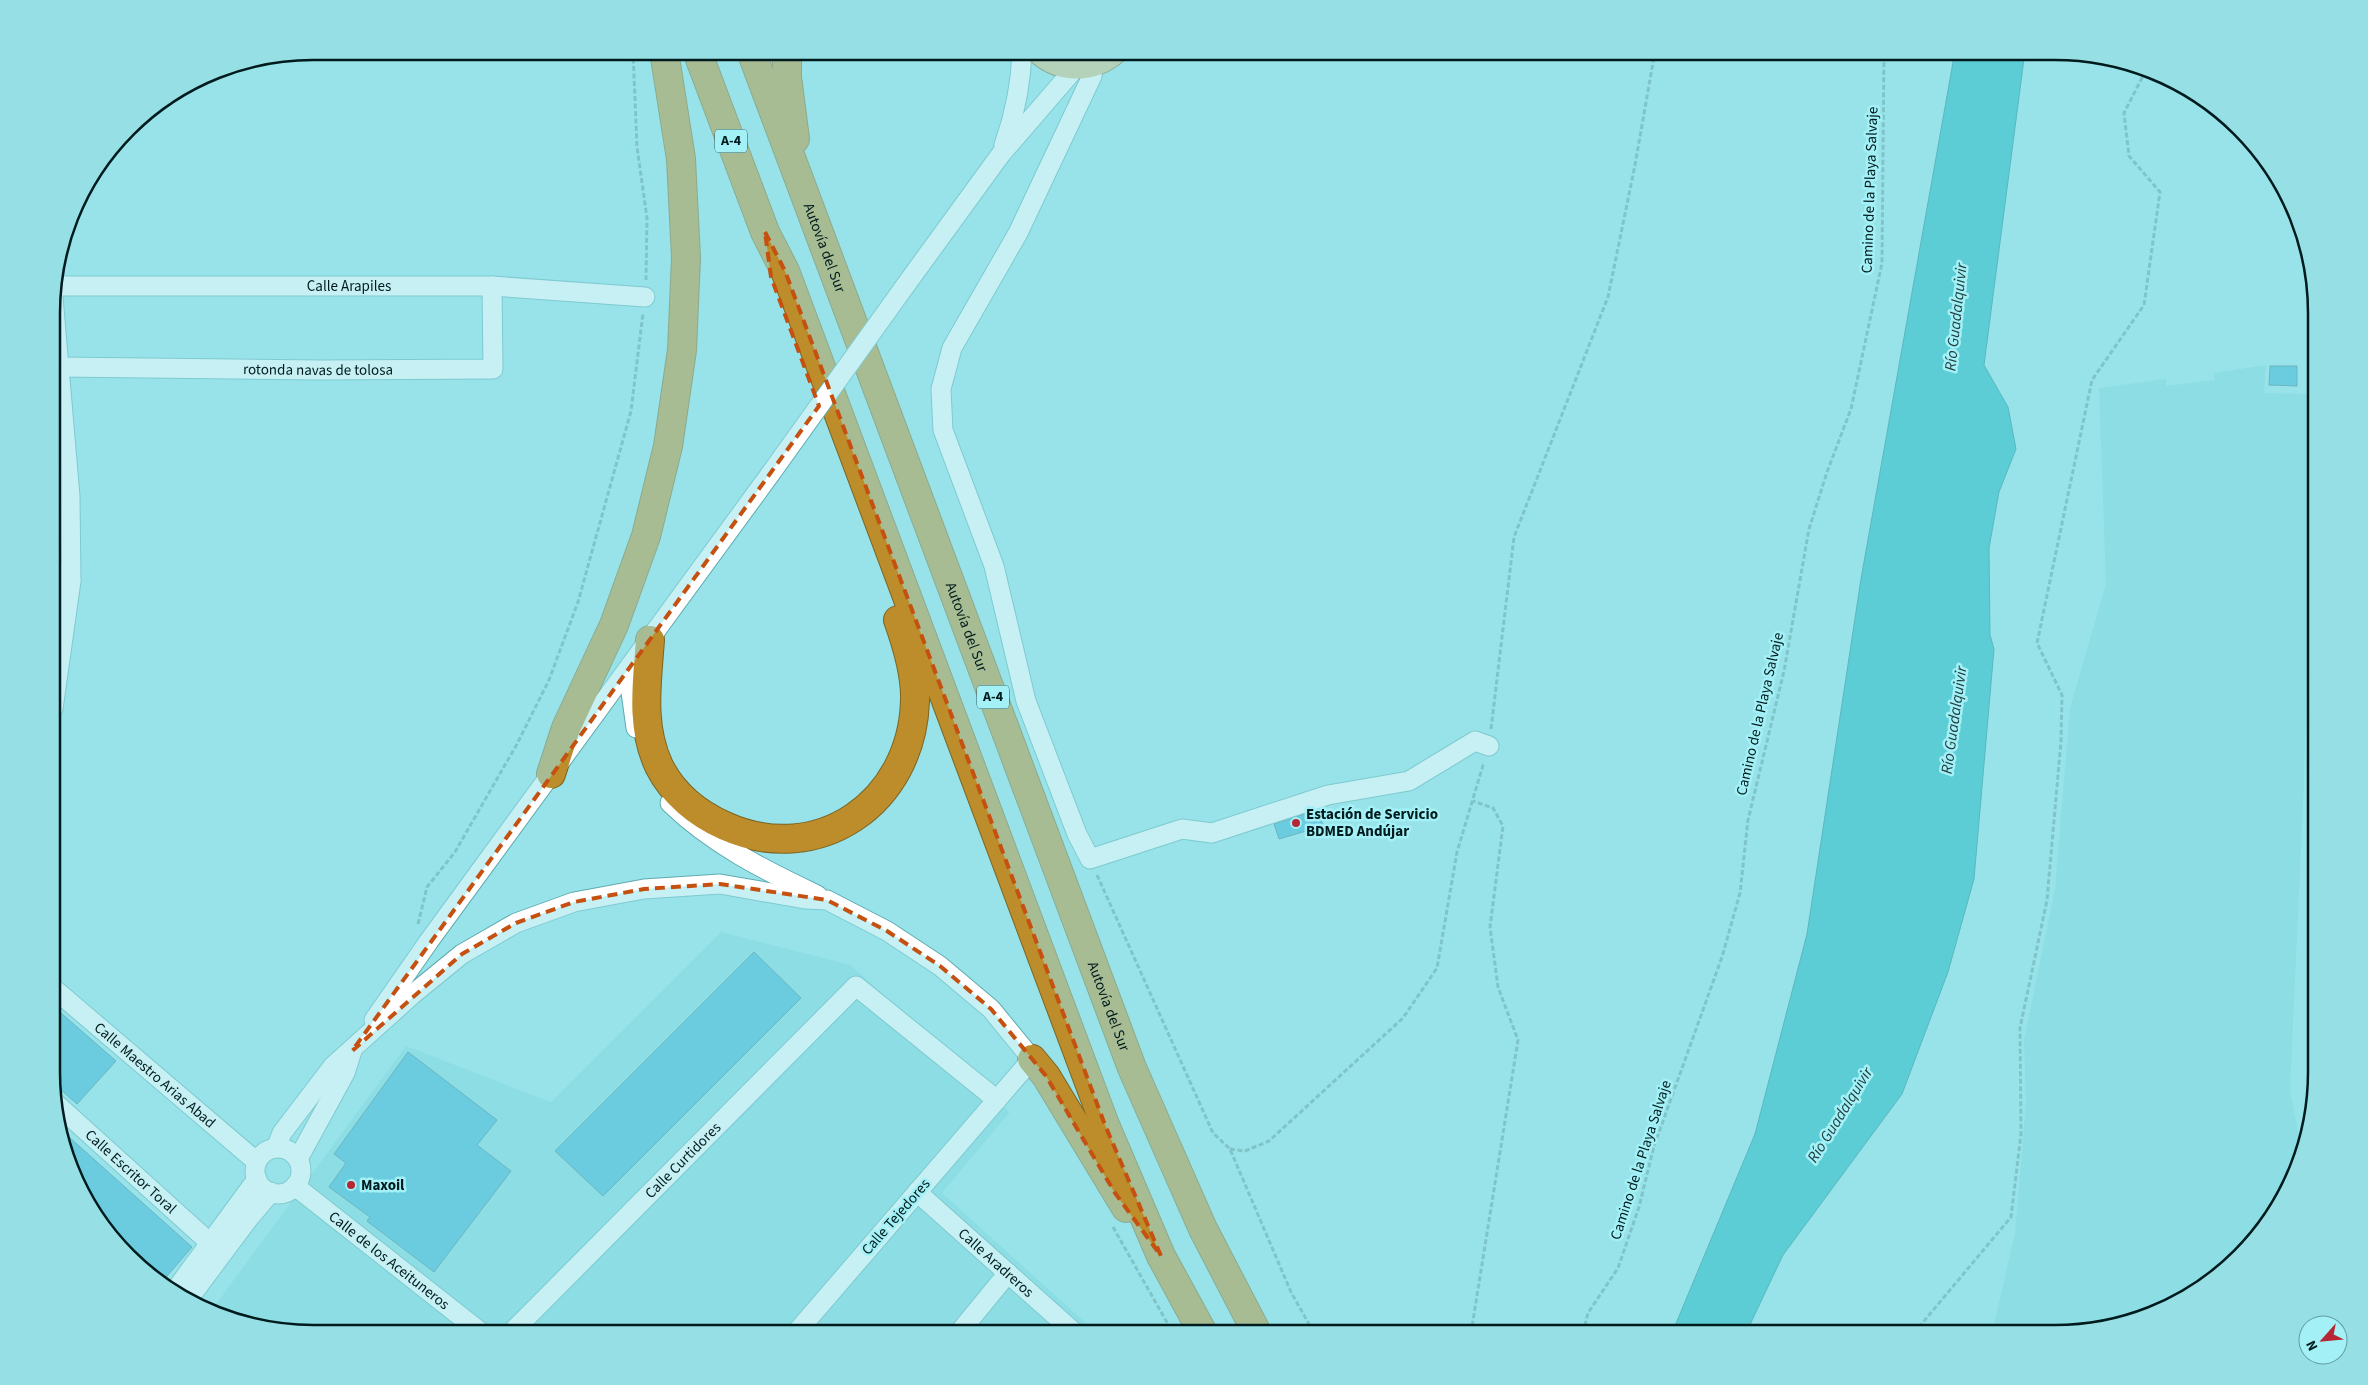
<svg xmlns="http://www.w3.org/2000/svg" width="2368" height="1385" font-family="'Source Sans 3',sans-serif">
	<style>
		.built { fill: #7fd7dd }
		.water { fill: #14b1ba; stroke: #0e848b }
		.building { fill: #35afd2; stroke: #377c91 }
		.lines { fill: none; stroke-linecap: round; stroke-linejoin: round }
		.minor-casing { stroke: #5eabb0; stroke-width: 21 }
		.major-casing { stroke: #7a6525; stroke-width: 26 }
		.highway-casing { stroke: #7a6525; stroke-width: 30 }
		.path { stroke: #639ea2; stroke-width: 3; stroke-dasharray: 5 2.5; stroke-linecap: butt }
		.minor { stroke: #fff; stroke-width: 19 }
		.major { stroke: #d7bb7f; stroke-width: 24 }
		.highway { stroke: #bc8d2a; stroke-width: 28 }
		.minor-bridge-casing { stroke: #5eabb0; stroke-width: 21; stroke-linecap: butt }
		.minor-bridge { stroke: #fff; stroke-width: 19 }
		.marked { fill: none; stroke: #c5500f; stroke-width: 4; stroke-dasharray: 10 6; stroke-linejoin: round }
		.poi-dot { fill: #b72634; stroke: #a3f1f6; stroke-width: 2 }
		.labels { text-anchor: middle; dominant-baseline: central; stroke-width: 5; stroke-linejoin: round; paint-order: stroke }
		.shield { fill: #a3f1f6; stroke: #315b5e; stroke-width: 1 }
		.shield-label { font-size: 14px; font-weight: bold; fill: #001b1d }
		.street-label { font-size: 15px; fill: #001b1d; stroke: #a3f1f6 }
		.poi-label { font-size: 15px; font-weight: bold; fill: #001b1d; stroke: #a3f1f6; text-anchor: start }
		.water-label { font-size: 16px; font-style: italic; fill: #213e40; stroke: #a3f1f6 }
		.rim { fill: none; stroke: #001b1d; stroke-width: 2.5 }
	</style>
	<rect width="100%" height="100%" fill="#97e3e9"/>
	<!-- built -->
	<path class="built" d="M 2266,365 L 2264,393 L 2314,394 L 2304,783 L 2290,1090 L 2303,1156 L 2282,1203 L 2240,1257 L 2186,1299 L 2139,1320 L 2072,1333 L 1992,1333 L 2015,1233 L 2026,1103 L 2024,1040 L 2055,889 L 2070,708 L 2106,584 L 2099,388 L 2166,379 L 2166,386 L 2215,380 L 2214,373 Z
		M 721,932 L 851,965 L 1010,1112 L 942,1193 L 1098,1334 L 313,1334 L 245,1325 L 211,1311 L 406,1046 L 551,1102 Z"/>
	<!-- water -->
	<path class="water" d="M 1955,51 L 2025,51 L 1984,365 L 2008,407 L 2016,449 L 1999,492 L 1989,548 L 1990,635 L 1994,649 L 1974,879 L 1948,972 L 1902,1094 L 1783,1255 L 1746,1333 L 1672,1333 L 1755,1134 L 1807,934 L 1861,579 Z"/>
	<!-- building -->
	<path class="building" d="M 2270,366 L 2297,366 L 2297,386 L 2269,385 Z
		M 1318,810 L 1323,826 L 1279,839 L 1274,824 Z
		M 754,952 L 801,998 L 603,1196 L 555,1151 Z
		M 53,1006 L 116,1061 L 77,1104 L 53,1083 Z
		M 408,1052 L 497,1120 L 477,1145 L 511,1171 L 434,1272 L 367,1221 L 370,1217 L 329,1187 L 346,1163 L 334,1154 Z
		M 59,1128 L 192,1247 L 161,1283 L 122,1250 L 95,1217 L 65,1156 Z"/>
	<g class="lines">
		<defs>
			<g id="minor">
				<path d="M 1093,65 L 1092,76 L 1018,233 L 952,348 L 941,389 L 943,430 L 994,566 L 1026,701 L 1077,834 L 1090,859 L 1182,829 L 1212,833 L 1328,795 L 1409,781 L 1475,741 L 1489,746"/>
				<path d="M 1004,145 C 1015,114 1021,84 1022,51"/>
				<path id="s1" d="M 53,286 L 492,286 L 645,297"/>
				<path d="M 905,286 L 1001,154 L 1076,67"/>
				<path d="M 53,297 L 70,496 L 71,581 L 53,709"/>
				<path id="s2" d="M 59,367 L 319,370 L 493,369 L 492,286"/>
				<path d="M 53,571 L 71,581"/>
				<path d="M 628,670 L 636,728"/>
				<path d="M 670,803 C 712,844 764,870 817,895"/>
				<path id="s3" d="M 53,988 L 257,1162"/>
				<path d="M 374,1020 L 429,941 L 771,473"/>
				<path id="s4" d="M 53,1101 L 209,1242"/>
				<path d="M 276,1148 L 282,1133 L 333,1066 L 413,994 L 462,954 L 516,923 L 574,902 L 644,889 L 720,884 L 805,899 L 827,900 L 887,931 L 940,966 L 991,1009 L 1032,1059 L 795,1334"/>
				<circle cx="278" cy="1171" r="23"/>
				<path d="M 298,1159 L 345,1073 L 352,1051"/>
				<path id="s5" d="M 295,1186 L 483,1334"/>
				<path id="s6" d="M 917,1192 L 1076,1334"/>
				<path d="M 174,1292 L 257,1179"/>
				<path d="M 187,1301 L 249,1218 L 271,1192"/>
				<path id="s7" d="M 510,1334 L 856,986 L 997,1100"/>
				<path d="M 958,1334 L 1008,1273"/>
			</g>
			<path id="major" d="M 1038,51 C 1060,72 1094,71 1116,51"/>
			<g id="highway">
				<path d="M 697,51 L 765,232 L 785,271 L 1105,1125 L 1161,1256 L 1203,1333"/>
				<path id="s8" d="M 751,51 L 1132,1068 L 1203,1229 L 1257,1333"/>
				<path d="M 787,51 L 787,77 L 795,139"/>
				<path d="M 650,640 C 647,682 640,726 659,766 C 673,794 698,814 725,826 C 819,868 912,802 915,701 C 916,674 907,645 898,620"/>
				<path d="M 551,774 L 566,728 L 614,625 L 646,536 L 668,446 L 682,350 L 686,258 L 681,159 L 664,51"/>
				<path d="M 1032,1059 L 1046,1076 L 1126,1208"/>
			</g>
		</defs>
		<!-- minor casing -->
		<use href="#minor" class="minor-casing"/>
		<!-- major casing -->
		<use href="#major" class="major-casing"/>
		<!-- highway casing -->
		<use href="#highway" class="highway-casing"/>
		<!-- path -->
		<path class="path" d="M 633,51 L 637,147 L 647,218 L 646,280
			M 1491,729 L 1514,537 L 1608,297 L 1635,165 L 1655,51
			M 1097,875 L 1213,1133 L 1230,1149 L 1291,1292 L 1314,1333
			M 418,924 L 427,887 L 455,852 L 517,744 L 549,680 L 578,602 L 631,411 L 643,313
			M 1230,1149 L 1245,1151 L 1269,1141 L 1403,1018 L 1437,968 L 1457,852 L 1484,762
			M 1113,1227 L 1173,1333
			M 1471,1333 L 1518,1040 L 1498,987 L 1490,927 L 1503,826 L 1493,808 L 1473,801
			M 1583,1333 L 1588,1313 L 1618,1268 L 1639,1207 L 1654,1146 L 1722,957 L 1740,893 L 1748,820 L 1784,671 L 1809,529 L 1827,472 L 1851,409 L 1882,263 L 1884,51
			M 1914,1333 L 2011,1217 L 2021,1134 L 2020,1028 L 2047,900 L 2061,741 L 2062,695 L 2037,643 L 2092,380 L 2144,305 L 2160,192 L 2129,156 L 2124,113 L 2146,70"/>
		<!-- minor -->
		<use href="#minor" class="minor"/>
		<!-- major -->
		<use href="#major" class="major"/>
		<!-- highway -->
		<use href="#highway" class="highway"/>
		<defs>
			<path id="minor-bridge" d="M 771,473 L 905,286"/>
		</defs>
		<!-- minor-bridge casing -->
		<use href="#minor-bridge" class="minor-bridge-casing"/>
		<!-- minor-bridge -->
		<use href="#minor-bridge" class="minor-bridge"/>
	</g>
	<!-- marked area -->
	<path d="M0 0H2368V1385H0ZM 765,232 L 785,271 L 1105,1125 L 1161,1256 L 1115,1193 L 1046,1076 L 991,1009 L 940,966 L 887,931 L 827,900 L 720,884 L 644,889 L 574,902 L 516,923 L 462,954 L 352,1051 L 819,406 L 771,277 Z" fill="#97e3e9" fill-opacity=".55" fill-rule="evenodd"/>
	<path class="marked" d="M 765,232 L 785,271 L 1105,1125 L 1161,1256 L 1115,1193 L 1046,1076 L 991,1009 L 940,966 L 887,931 L 827,900 L 720,884 L 644,889 L 574,902 L 516,923 L 462,954 L 352,1051 L 819,406 L 771,277 Z"/>
	<!-- markers -->
	<g class="poi-dot">
		<circle cx="1296" cy="823" r="5"/>
		<circle cx="351" cy="1185" r="5"/>
	</g>
	<g class="labels">
		<!-- shield labels -->
		<g class="shield">
			<rect x="715" y="129.5" width="32" height="23" rx="4"/>
			<rect x="977" y="685.5" width="32" height="23" rx="4"/>
		</g>
		<g class="shield-label">
			<text x="731" y="141">A-4</text>
			<text x="993" y="697">A-4</text>
		</g>
		<!-- street labels -->
		<g class="street-label">
			<text transform="translate(1870 190) rotate(-88)">Camino de la Playa Salvaje</text>
			<text stroke="none"><textPath href="#s8" startOffset="210">Autovía del Sur</textPath></text>
			<text stroke="none"><textPath href="#s1" startOffset="296">Calle Arapiles</textPath></text>
			<text stroke="none"><textPath href="#s2" startOffset="259">rotonda navas de tolosa</textPath></text>
			<text stroke="none"><textPath href="#s8" startOffset="615">Autovía del Sur</textPath></text>
			<text transform="translate(1760 714) rotate(-77)">Camino de la Playa Salvaje</text>
			<text stroke="none"><textPath href="#s8" startOffset="1020">Autovía del Sur</textPath></text>
			<text stroke="none"><textPath href="#s3" startOffset="134">Calle Maestro Arias Abad</textPath></text>
			<text stroke="none"><textPath href="#s7" startOffset="245">Calle Curtidores</textPath></text>
			<text transform="translate(1641 1160) rotate(-72)">Camino de la Playa Salvaje</text>
			<text stroke="none"><textPath href="#s4" startOffset="105">Calle Escritor Toral</textPath></text>
			<text transform="translate(896 1217) rotate(-49)">Calle Tejedores</text>
			<text stroke="none"><textPath href="#s5" startOffset="120">Calle de los Aceituneros</textPath></text>
			<text stroke="none"><textPath href="#s6" startOffset="106">Calle Aradreros</textPath></text>
		</g>
		<!-- poi labels -->
		<g class="poi-label">
			<text x="1306" y="814">Estación de Servicio<tspan x="1306" dy="17">BDMED Andújar</tspan></text>
			<text x="361" y="1185">Maxoil</text>
		</g>
		<!-- water labels -->
		<g class="water-label">
			<text transform="translate(1956 317) rotate(-84)">Río Guadalquivir</text>
			<text transform="translate(1954 720) rotate(-82)">Río Guadalquivir</text>
			<text transform="translate(1840 1115) rotate(-58)">Río Guadalquivir</text>
		</g>
	</g>
	<!-- crop -->
	<path d="M0 0H2368V1385H0ZM313 60H2055A253 253 0 0 1 2308 313V1072A253 253 0 0 1 2055 1325H313A253 253 0 0 1 60 1072V313A253 253 0 0 1 313 60Z" fill="#96e0e5" fill-rule="evenodd"/>
	<path class="rim" d="M313 60H2055A253 253 0 0 1 2308 313V1072A253 253 0 0 1 2055 1325H313A253 253 0 0 1 60 1072V313A253 253 0 0 1 313 60Z"/>
	<!-- north arrow -->
	<g transform="translate(2323 1340) rotate(243)"><circle r="24" fill="#a3f1f6" stroke="#629b9f"/>
	<path d="M0-4L9 19L0 12L-9 19Z" fill="#b72634"/>
	<text y="-8" font-size="14" font-weight="bold" text-anchor="middle" fill="#001b1d">N</text>
	</g>
</svg>
